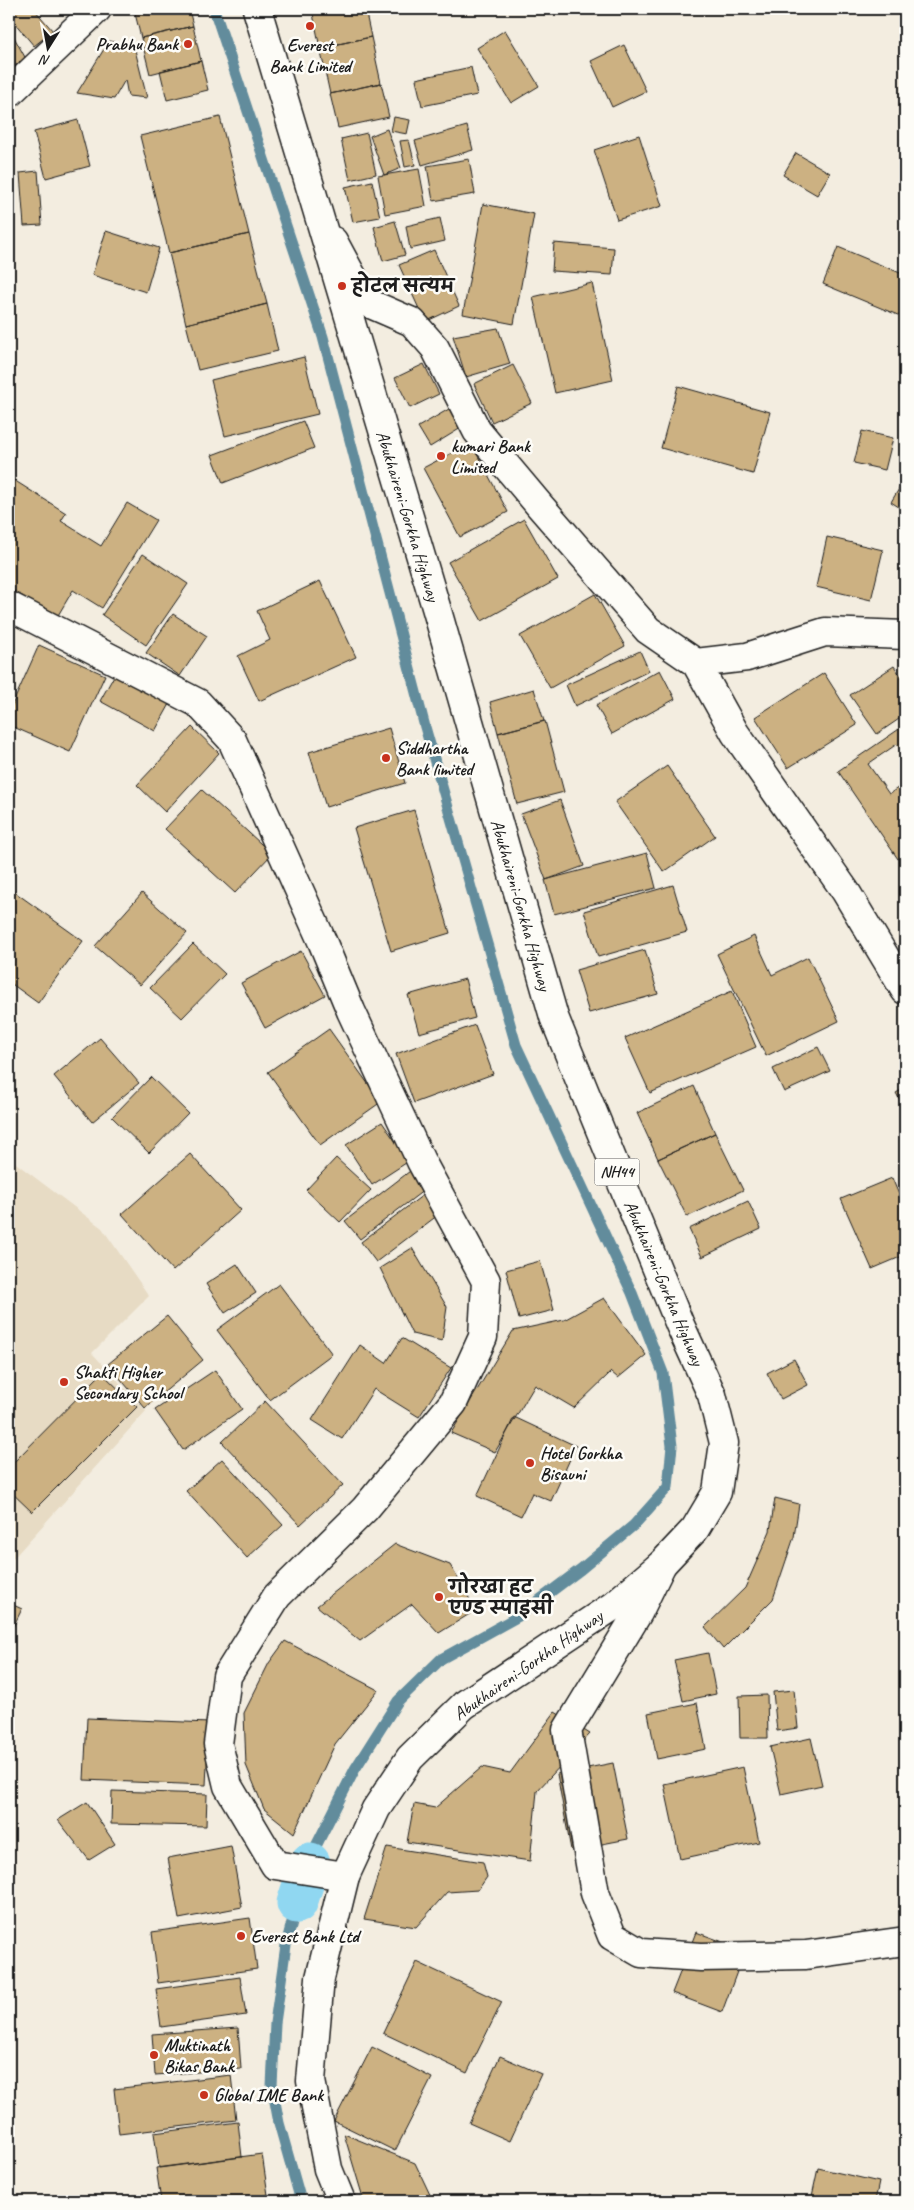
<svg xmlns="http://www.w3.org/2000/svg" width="914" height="2210" font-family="Caveat,'Playpen Sans Deva',sans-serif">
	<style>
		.built { fill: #e7dbc4 }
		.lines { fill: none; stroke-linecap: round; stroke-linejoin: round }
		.stream { stroke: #628c9c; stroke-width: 11 }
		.canal { stroke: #90d7f1; stroke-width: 41 }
		.building { fill: #ccb182; stroke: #1c1c1c }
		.street-casing { stroke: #1c1c1c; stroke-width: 31 }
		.secondary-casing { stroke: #1c1c1c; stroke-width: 31 }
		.primary-casing { stroke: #1c1c1c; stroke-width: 31 }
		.street { stroke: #fdfcf7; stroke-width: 28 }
		.secondary { stroke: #fdfcf7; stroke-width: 28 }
		.primary { stroke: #fdfcf7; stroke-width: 28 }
		.poi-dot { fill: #c8321e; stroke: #fdfcf7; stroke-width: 2 }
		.labels { text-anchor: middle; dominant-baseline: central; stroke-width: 5; stroke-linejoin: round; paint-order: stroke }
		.shield { fill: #fdfcf7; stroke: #605f5e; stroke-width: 1 }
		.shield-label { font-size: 16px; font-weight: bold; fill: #1c1c1c }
		.poi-label { font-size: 18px; font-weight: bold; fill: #1c1c1c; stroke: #fdfcf7; text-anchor: start }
		.street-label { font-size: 18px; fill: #1c1c1c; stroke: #fdfcf7 }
	</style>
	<rect width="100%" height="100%" fill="#f3ede0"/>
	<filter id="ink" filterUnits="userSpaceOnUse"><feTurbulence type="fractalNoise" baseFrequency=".02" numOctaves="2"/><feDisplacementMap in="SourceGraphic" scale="10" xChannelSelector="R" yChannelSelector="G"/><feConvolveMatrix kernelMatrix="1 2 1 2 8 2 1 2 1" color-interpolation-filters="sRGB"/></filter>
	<g filter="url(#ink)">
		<!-- built -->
		<path class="built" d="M 9,1158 L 102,1228 L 149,1296 L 92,1353 L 146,1411 L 9,1563 Z"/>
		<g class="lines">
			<!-- stream -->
			<path class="stream" d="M 214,9 L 323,337 L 425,727 L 516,1045 L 632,1293 L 663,1373 L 672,1446 L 668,1487 L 634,1525 L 581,1569 L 517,1617 L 441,1659 L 398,1701 L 355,1769 L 314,1850 L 310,1863
				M 297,1903 L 286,1945 L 275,2023 L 272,2086 L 279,2123 L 301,2201"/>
			<!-- canal -->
			<path class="canal" d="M 297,1903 L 310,1863"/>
		</g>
		<!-- building -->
		<path class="building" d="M 9,9 L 34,9 L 53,31 L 34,46 L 9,16 Z
			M 134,9 L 189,9 L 193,26 L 141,38 Z
			M 312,9 L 365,9 L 371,37 L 320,48 Z
			M 193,26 L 201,61 L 150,74 L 141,38 Z
			M 9,28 L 26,59 L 9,69 Z
			M 505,30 L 539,86 L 511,103 L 477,48 Z
			M 371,37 L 381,83 L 330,94 L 320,48 Z
			M 109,41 L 134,46 L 147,98 L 128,96 L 125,80 L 114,99 L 77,93 Z
			M 624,45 L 646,91 L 612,107 L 591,61 Z
			M 201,61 L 208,90 L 167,100 L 160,71 Z
			M 471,67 L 477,95 L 422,106 L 416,79 Z
			M 381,83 L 389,117 L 338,128 L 330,94 Z
			M 220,117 L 249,234 L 169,253 L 140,136 Z
			M 394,117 L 410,120 L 407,134 L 391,131 Z
			M 78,120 L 90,166 L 46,178 L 34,132 Z
			M 467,126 L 473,150 L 422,165 L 415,141 Z
			M 387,129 L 401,168 L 384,175 L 370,136 Z
			M 367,133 L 376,174 L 350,180 L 341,139 Z
			M 639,135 L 662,206 L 617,220 L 594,150 Z
			M 409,140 L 415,165 L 405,167 L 400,141 Z
			M 796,153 L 830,173 L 817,195 L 783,175 Z
			M 469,159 L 475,194 L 433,201 L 427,166 Z
			M 419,169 L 426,206 L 385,214 L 378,176 Z
			M 38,171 L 42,225 L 24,226 L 20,173 Z
			M 372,181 L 380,217 L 353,222 L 345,187 Z
			M 9,185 L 14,232 L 9,232 Z
			M 483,204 L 534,214 L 514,324 L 463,314 Z
			M 440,218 L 445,241 L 410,249 L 406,226 Z
			M 395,221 L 405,255 L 383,261 L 374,227 Z
			M 106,231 L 159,248 L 146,292 L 92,275 Z
			M 249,234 L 267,304 L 186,324 L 169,253 Z
			M 554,243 L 614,248 L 612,275 L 552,271 Z
			M 838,247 L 905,275 L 905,318 L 823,284 Z
			M 434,250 L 459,306 L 425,322 L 399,265 Z
			M 592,283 L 613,380 L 555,393 L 533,297 Z
			M 267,304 L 278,351 L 198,370 L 186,324 Z
			M 498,328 L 510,364 L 466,377 L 453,336 Z
			M 304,357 L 318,414 L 225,436 L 211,380 Z
			M 424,364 L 439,394 L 410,408 L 395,378 Z
			M 513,365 L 532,403 L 492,422 L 474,384 Z
			M 678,386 L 770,412 L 753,474 L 661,448 Z
			M 449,409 L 461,428 L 430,447 L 418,427 Z
			M 303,421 L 314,448 L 223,483 L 212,455 Z
			M 862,431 L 893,438 L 885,470 L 854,463 Z
			M 471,443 L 508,512 L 460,537 L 423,468 Z
			M 9,477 L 66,513 L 61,521 L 101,546 L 127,503 L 156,520 L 102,608 L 73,590 L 57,617 L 9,588 Z
			M 905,479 L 905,511 L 891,502 Z
			M 524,519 L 558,579 L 482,621 L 448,562 Z
			M 827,537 L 883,550 L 871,600 L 816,587 Z
			M 143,554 L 188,584 L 146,645 L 102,615 Z
			M 320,581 L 356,657 L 259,701 L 238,656 L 270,640 L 257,611 Z
			M 595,594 L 625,646 L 550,688 L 520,636 Z
			M 173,614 L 207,636 L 180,676 L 146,653 Z
			M 39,645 L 105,675 L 70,752 L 9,725 L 9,712 Z
			M 640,651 L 649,671 L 575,706 L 566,685 Z
			M 894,666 L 905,682 L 905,715 L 877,734 L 850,695 Z
			M 660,670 L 675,699 L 612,734 L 596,705 Z
			M 824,673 L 857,725 L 788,768 L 755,717 Z
			M 115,674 L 170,704 L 155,731 L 100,701 Z
			M 534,689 L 544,721 L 498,733 L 490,702 Z
			M 545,721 L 564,792 L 517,804 L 498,733 Z
			M 905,725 L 905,756 L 897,744 L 868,764 L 889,794 L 905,783 L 905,854 L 898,859 L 838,771 Z
			M 192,727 L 219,753 L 165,812 L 137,785 Z
			M 389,728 L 405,783 L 326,807 L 309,752 Z
			M 667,766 L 715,836 L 664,872 L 615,802 Z
			M 202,790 L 272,854 L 235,893 L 165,829 Z
			M 560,800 L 584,866 L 546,880 L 521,814 Z
			M 414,810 L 450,933 L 391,951 L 354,828 Z
			M 647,853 L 656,888 L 554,914 L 545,880 Z
			M 673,885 L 687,932 L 598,957 L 584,911 Z
			M 9,888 L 83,941 L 38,1003 L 9,982 Z
			M 142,893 L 187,933 L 140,985 L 95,946 Z
			M 754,936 L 772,975 L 808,957 L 839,1021 L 766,1056 L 717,954 Z
			M 193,944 L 225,974 L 182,1018 L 150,988 Z
			M 645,950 L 658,994 L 589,1013 L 576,970 Z
			M 301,951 L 325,995 L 265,1028 L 241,983 Z
			M 465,979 L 475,1018 L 419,1033 L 408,995 Z
			M 732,991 L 756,1047 L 650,1093 L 625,1038 Z
			M 475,1025 L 493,1074 L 414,1103 L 396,1054 Z
			M 329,1029 L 381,1102 L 320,1145 L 268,1072 Z
			M 100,1038 L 139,1083 L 92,1122 L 54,1076 Z
			M 818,1047 L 830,1071 L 784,1092 L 773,1069 Z
			M 151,1077 L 188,1113 L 149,1153 L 112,1117 Z
			M 694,1086 L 715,1133 L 658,1159 L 637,1113 Z
			M 905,1088 L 905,1109 L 896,1093 Z
			M 382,1122 L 409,1161 L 372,1185 L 346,1145 Z
			M 715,1133 L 743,1190 L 687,1217 L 658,1159 Z
			M 190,1154 L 241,1210 L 173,1271 L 122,1214 Z
			M 336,1158 L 371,1190 L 340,1222 L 306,1190 Z
			M 414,1168 L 428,1187 L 360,1239 L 345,1221 Z
			M 892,1178 L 905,1209 L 905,1255 L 872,1269 L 841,1199 Z
			M 427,1192 L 442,1212 L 376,1262 L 361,1242 Z
			M 748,1201 L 761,1229 L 702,1257 L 689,1229 Z
			M 412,1248 L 447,1307 L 442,1341 L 412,1334 L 380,1268 Z
			M 540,1261 L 554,1310 L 519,1319 L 506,1270 Z
			M 237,1264 L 256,1293 L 225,1313 L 206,1284 Z
			M 279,1284 L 332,1354 L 270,1400 L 217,1330 Z
			M 604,1298 L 646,1355 L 618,1378 L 611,1372 L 574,1408 L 535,1385 L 495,1452 L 451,1433 L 513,1331 L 564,1320 Z
			M 167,1316 L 203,1360 L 145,1408 L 108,1364 Z
			M 402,1338 L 451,1368 L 419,1417 L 374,1389 L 342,1439 L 312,1420 L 360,1345 L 386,1363 Z
			M 794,1359 L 808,1385 L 781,1399 L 767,1373 Z
			M 215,1370 L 242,1409 L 183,1450 L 155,1410 Z
			M 102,1373 L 137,1407 L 32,1512 L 9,1490 L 9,1467 Z
			M 265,1401 L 343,1485 L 300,1525 L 222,1442 Z
			M 514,1417 L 576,1446 L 551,1501 L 532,1493 L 521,1516 L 477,1496 Z
			M 222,1459 L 283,1525 L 247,1558 L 186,1491 Z
			M 775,1498 L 799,1504 L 794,1537 L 773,1599 L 723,1649 L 705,1627 L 745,1588 L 770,1531 Z
			M 395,1544 L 450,1565 L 476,1610 L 439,1633 L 412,1604 L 360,1641 L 317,1606 Z
			M 9,1603 L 22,1609 L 9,1635 Z
			M 285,1641 L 378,1690 L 335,1744 L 294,1833 L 264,1809 L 246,1765 L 244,1713 L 269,1663 Z
			M 708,1653 L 716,1694 L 683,1701 L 674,1660 Z
			M 794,1690 L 798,1728 L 777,1731 L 773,1692 Z
			M 767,1695 L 768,1738 L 740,1738 L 739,1696 Z
			M 697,1703 L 706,1749 L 657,1759 L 648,1713 Z
			M 555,1712 L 590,1734 L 537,1791 L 530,1861 L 407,1842 L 414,1804 L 435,1808 L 482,1767 L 510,1773 Z
			M 87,1718 L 209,1723 L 206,1785 L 84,1780 Z
			M 811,1738 L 822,1785 L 781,1794 L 770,1747 Z
			M 613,1763 L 628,1839 L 571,1850 L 557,1774 Z
			M 743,1767 L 759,1842 L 680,1859 L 664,1784 Z
			M 112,1791 L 207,1794 L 206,1826 L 111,1824 Z
			M 87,1802 L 115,1844 L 89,1860 L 58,1820 Z
			M 231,1846 L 242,1907 L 179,1919 L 168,1858 Z
			M 387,1847 L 483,1862 L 487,1877 L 478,1890 L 447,1892 L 416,1927 L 364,1919 Z
			M 250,1918 L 257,1969 L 158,1983 L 152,1932 Z
			M 696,1932 L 745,1950 L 722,2012 L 672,1993 Z
			M 417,1962 L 502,2002 L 467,2073 L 383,2033 Z
			M 240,1977 L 246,2015 L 161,2027 L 156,1989 Z
			M 238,2028 L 241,2069 L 155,2075 L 152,2034 Z
			M 372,2047 L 432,2078 L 395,2151 L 334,2121 Z
			M 500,2056 L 541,2074 L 510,2141 L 469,2123 Z
			M 231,2075 L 236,2120 L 119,2134 L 114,2089 Z
			M 238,2122 L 242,2157 L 159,2168 L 154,2133 Z
			M 344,2134 L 415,2163 L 433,2201 L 364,2201 Z
			M 262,2154 L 268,2195 L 220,2201 L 161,2201 L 156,2168 Z
			M 818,2168 L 879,2182 L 875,2201 L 811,2201 Z
			M 591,2194 L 596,2201 L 581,2201 Z
			M 248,2198 L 249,2201 L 220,2201 Z"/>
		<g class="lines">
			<defs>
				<path id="street" d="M 333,241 L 366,302 L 412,322 L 435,348 L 477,431 L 540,506 L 648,630 L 696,663 L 747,657 L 825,632 L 905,635
					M 9,606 L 198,703 L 232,740 L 322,941 L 351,1011 L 421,1161 L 486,1281 L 483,1337 L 453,1403 L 365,1509 L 277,1596 L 227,1676 L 218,1744 L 228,1786 L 275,1865 L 345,1876
					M 696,663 L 735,733 L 846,892 L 905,990
					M 662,1564 L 638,1613 L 567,1730 L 595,1893 L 612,1936 L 641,1953 L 701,1957 L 806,1955 L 905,1941"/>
				<path id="secondary" d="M 9,93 L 97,9"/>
				<path id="primary" d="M 257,9 L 436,607 L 554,1017 L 680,1325 L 712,1395 L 724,1443 L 717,1492 L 695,1529 L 662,1564 L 613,1606 L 464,1705 L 410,1758 L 376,1809 L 345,1876 L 320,1978 L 311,2081 L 328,2169 L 341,2201"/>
			</defs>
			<!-- street casing -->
			<use href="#street" class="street-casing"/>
			<!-- secondary casing -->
			<use href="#secondary" class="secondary-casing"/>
			<!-- primary casing -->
			<use href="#primary" class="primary-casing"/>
			<!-- street -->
			<use href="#street" class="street"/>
			<!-- secondary -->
			<use href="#secondary" class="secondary"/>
			<!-- primary -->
			<use href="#primary" class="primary"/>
		</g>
	</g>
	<!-- markers -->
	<g class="poi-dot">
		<circle cx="310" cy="26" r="5"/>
		<circle cx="188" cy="44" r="5"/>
		<circle cx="342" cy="286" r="5"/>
		<circle cx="441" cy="456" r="5"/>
		<circle cx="386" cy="758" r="5"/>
		<circle cx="64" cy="1382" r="5"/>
		<circle cx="530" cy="1463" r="5"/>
		<circle cx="439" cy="1597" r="5"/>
		<circle cx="241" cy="1936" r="5"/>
		<circle cx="154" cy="2055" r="5"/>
		<circle cx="204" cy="2095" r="5"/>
	</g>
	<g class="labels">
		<!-- shield labels -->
		<rect class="shield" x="594.5" y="1158.5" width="45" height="27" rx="4"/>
		<g class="shield-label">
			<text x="617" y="1172">NH44</text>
		</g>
		<!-- poi labels -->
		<g class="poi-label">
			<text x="178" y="44" text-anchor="end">Prabhu Bank</text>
			<text x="310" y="45" text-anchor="middle">Everest<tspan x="310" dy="21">Bank Limited</tspan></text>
			<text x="352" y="286">होटल सत्यम</text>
			<text x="451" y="446">kumari Bank<tspan x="451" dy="21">Limited</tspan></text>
			<text x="396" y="748">Siddhartha<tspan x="396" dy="21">Bank limited</tspan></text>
			<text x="74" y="1372">Shakti Higher<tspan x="74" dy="21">Secondary School</tspan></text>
			<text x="540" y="1453">Hotel Gorkha<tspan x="540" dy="21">Bisauni</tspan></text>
			<text x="449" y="1587">गोरखा हट<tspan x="449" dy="21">एण्ड स्पाइसी</tspan></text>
			<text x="251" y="1936">Everest Bank Ltd</text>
			<text x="164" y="2045">Muktinath<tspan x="164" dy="21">Bikas Bank</tspan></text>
			<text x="214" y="2095">Global IME Bank</text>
		</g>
		<!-- street labels -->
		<g class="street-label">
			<text transform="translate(408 516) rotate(73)">Abukhaireni-Gorkha Highway</text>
			<text transform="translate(521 905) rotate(74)">Abukhaireni-Gorkha Highway</text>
			<text transform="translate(664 1283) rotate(67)">Abukhaireni-Gorkha Highway</text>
			<text transform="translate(528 1665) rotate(-35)">Abukhaireni-Gorkha Highway</text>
		</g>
	</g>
	<!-- margin -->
	<rect width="914" height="2210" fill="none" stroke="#fdfcf7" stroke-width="30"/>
	<rect x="15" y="15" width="884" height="2180" fill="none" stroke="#1c1c1c" stroke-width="2" filter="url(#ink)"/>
	<!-- north arrow -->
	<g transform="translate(48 48) rotate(191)" stroke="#fdfcf7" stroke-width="4" paint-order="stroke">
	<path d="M0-4L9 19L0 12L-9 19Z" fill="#1c1c1c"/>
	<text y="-8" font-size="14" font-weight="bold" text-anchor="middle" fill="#1c1c1c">N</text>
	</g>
</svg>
